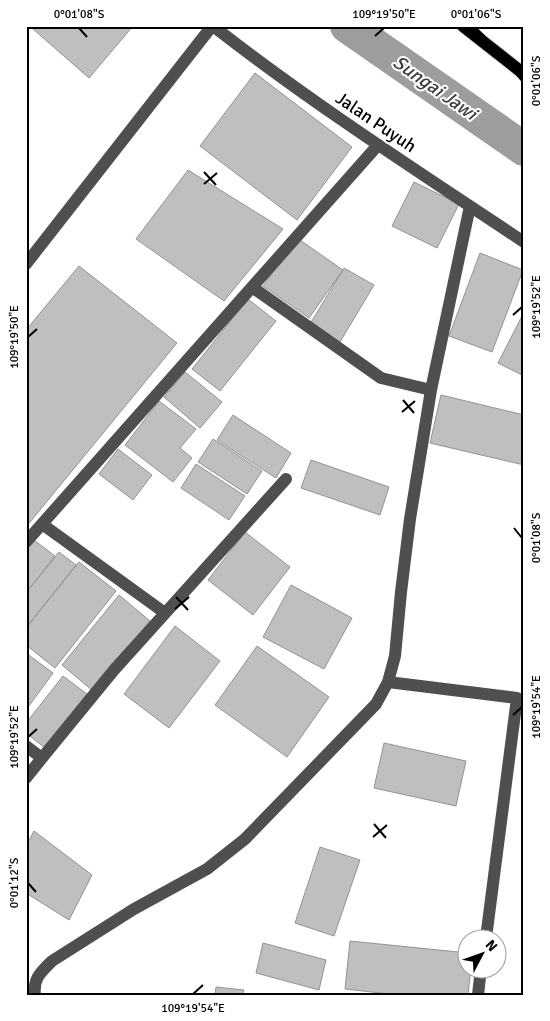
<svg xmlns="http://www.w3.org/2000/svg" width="550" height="1021" font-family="Signika,sans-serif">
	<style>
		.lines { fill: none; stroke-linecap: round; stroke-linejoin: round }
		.canal { stroke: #9d9d9d; stroke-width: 34 }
		.building { fill: #bfbfbf; stroke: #939393 }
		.major-casing { stroke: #dbdbdb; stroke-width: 14 }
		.minor { stroke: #4f4f4f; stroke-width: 12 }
		.major { stroke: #000; stroke-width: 12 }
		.ticks { fill: none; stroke: #000; stroke-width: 2 }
		.labels { text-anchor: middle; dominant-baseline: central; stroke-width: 4; stroke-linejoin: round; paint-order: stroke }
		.street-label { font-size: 18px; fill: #000; stroke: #fff }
		.water-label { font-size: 19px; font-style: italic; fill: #3e3e3e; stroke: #fff }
		.neatline { fill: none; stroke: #000; stroke-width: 2 }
		.ticks-label { font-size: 12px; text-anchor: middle; fill: #000 }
	</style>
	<rect width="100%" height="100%" fill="#fff"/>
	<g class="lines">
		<!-- canal -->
		<path class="canal" d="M 347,26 L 524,149"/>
	</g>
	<!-- building -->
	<path class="building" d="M 35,26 L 133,26 L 89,78 L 33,29 Z
		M 255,73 L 352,147 L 297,220 L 200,146 Z
		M 188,170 L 283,229 L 224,301 L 136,239 Z
		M 414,182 L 459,204 L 437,248 L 392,226 Z
		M 297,238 L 343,270 L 309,318 L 263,286 Z
		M 480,253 L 523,270 L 492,352 L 449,336 Z
		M 79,266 L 177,343 L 26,527 L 26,330 Z
		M 344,268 L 374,285 L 340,342 L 310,324 Z
		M 248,299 L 276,321 L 220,391 L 192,369 Z
		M 524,312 L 524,376 L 498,363 Z
		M 185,372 L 222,402 L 200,428 L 164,397 Z
		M 441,395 L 524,415 L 524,465 L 430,443 Z
		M 159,401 L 196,429 L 180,448 L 192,458 L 173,482 L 125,445 Z
		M 233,415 L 291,453 L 276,478 L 217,440 Z
		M 213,439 L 262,471 L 247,494 L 198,462 Z
		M 118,449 L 152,475 L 133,500 L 99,474 Z
		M 311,460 L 389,487 L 380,515 L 301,488 Z
		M 196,464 L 245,496 L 229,520 L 181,488 Z
		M 245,532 L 290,567 L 253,615 L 208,580 Z
		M 34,540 L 55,556 L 26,593 L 26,550 Z
		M 59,552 L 76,565 L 26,628 L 26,593 Z
		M 79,562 L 116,591 L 55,668 L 26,645 L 26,628 Z
		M 291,585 L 352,618 L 324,669 L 263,637 Z
		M 119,595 L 150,621 L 93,691 L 62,665 Z
		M 175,626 L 220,661 L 169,728 L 124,694 Z
		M 257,646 L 329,697 L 287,757 L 215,705 Z
		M 26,653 L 53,673 L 26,710 Z
		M 63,676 L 87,694 L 45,748 L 26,733 L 26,723 Z
		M 384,743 L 466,761 L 456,806 L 374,788 Z
		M 34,831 L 92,875 L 69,920 L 26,893 L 26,846 Z
		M 320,847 L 360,860 L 334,936 L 295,923 Z
		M 350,941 L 468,953 L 468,968 L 471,968 L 468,995 L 398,995 L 345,989 Z
		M 263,943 L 326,960 L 319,990 L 256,973 Z
		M 216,987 L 244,990 L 243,995 L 215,995 Z"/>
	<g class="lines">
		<defs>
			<path id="major" d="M 463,26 L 524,74"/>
		</defs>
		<!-- major casing -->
		<use href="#major" class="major-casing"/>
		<!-- minor -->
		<path class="minor" d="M 213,26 C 313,104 419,172 524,242
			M 26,264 L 212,26
			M 252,287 L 381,378 L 431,390
			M 42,524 L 165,613
			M 26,542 L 378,145
			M 388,682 L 517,698 L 486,938
			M 26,746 L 42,758 L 26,778
			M 42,758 L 114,670 L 286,479
			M 35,995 C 33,978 41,972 52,961 L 134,909 L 207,869 L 245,839 L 376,704 L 388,682 L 395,656 L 401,592 L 410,519 L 431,390 L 470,206
			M 478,995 L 481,968"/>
		<!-- major -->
		<use href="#major" class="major"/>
	</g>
	<!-- ticks -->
	<path class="ticks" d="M 79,28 L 87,37M 476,28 L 485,37M 375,36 L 384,28M 514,71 L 522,81M 204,172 L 216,185M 204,184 L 217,173M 513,315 L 522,307M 28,337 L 37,329M 403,400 L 414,413M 402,412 L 415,401M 514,528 L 522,538M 176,597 L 188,610M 175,609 L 189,597M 513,715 L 522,707M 28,737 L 37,729M 374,824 L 386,838M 373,837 L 387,825M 28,883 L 36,892M 193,994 L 203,985"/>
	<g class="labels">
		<!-- street labels -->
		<g class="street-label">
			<text transform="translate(376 122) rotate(34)">Jalan Puyuh</text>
		</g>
		<!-- water labels -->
		<g class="water-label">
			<text transform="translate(435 88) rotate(35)">Sungai Jawi</text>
		</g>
	</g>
	<!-- border -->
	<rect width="550" height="1021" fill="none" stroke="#ffffff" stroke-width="55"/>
	<!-- north arrow -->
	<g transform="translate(482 954) rotate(49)"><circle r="24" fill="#ffffff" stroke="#999999"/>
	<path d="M0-4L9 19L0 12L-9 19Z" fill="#000000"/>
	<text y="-8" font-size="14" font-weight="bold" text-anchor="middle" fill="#000000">N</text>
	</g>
	<rect x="28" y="28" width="494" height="966" class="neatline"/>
	<g class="ticks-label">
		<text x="79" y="18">0°01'08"S</text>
		<text x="384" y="18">109°19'50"E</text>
		<text x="476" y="18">0°01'06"S</text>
		<text transform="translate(536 81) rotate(-90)" y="4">0°01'06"S</text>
		<text transform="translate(536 307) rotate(-90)" y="4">109°19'52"E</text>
		<text transform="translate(14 337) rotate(-90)" y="4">109°19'50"E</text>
		<text transform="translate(536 538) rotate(-90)" y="4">0°01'08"S</text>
		<text transform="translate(536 707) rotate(-90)" y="4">109°19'54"E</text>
		<text transform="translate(14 737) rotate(-90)" y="4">109°19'52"E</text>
		<text transform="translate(14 883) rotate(-90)" y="4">0°01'12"S</text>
		<text x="193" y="1012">109°19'54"E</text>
	</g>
</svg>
